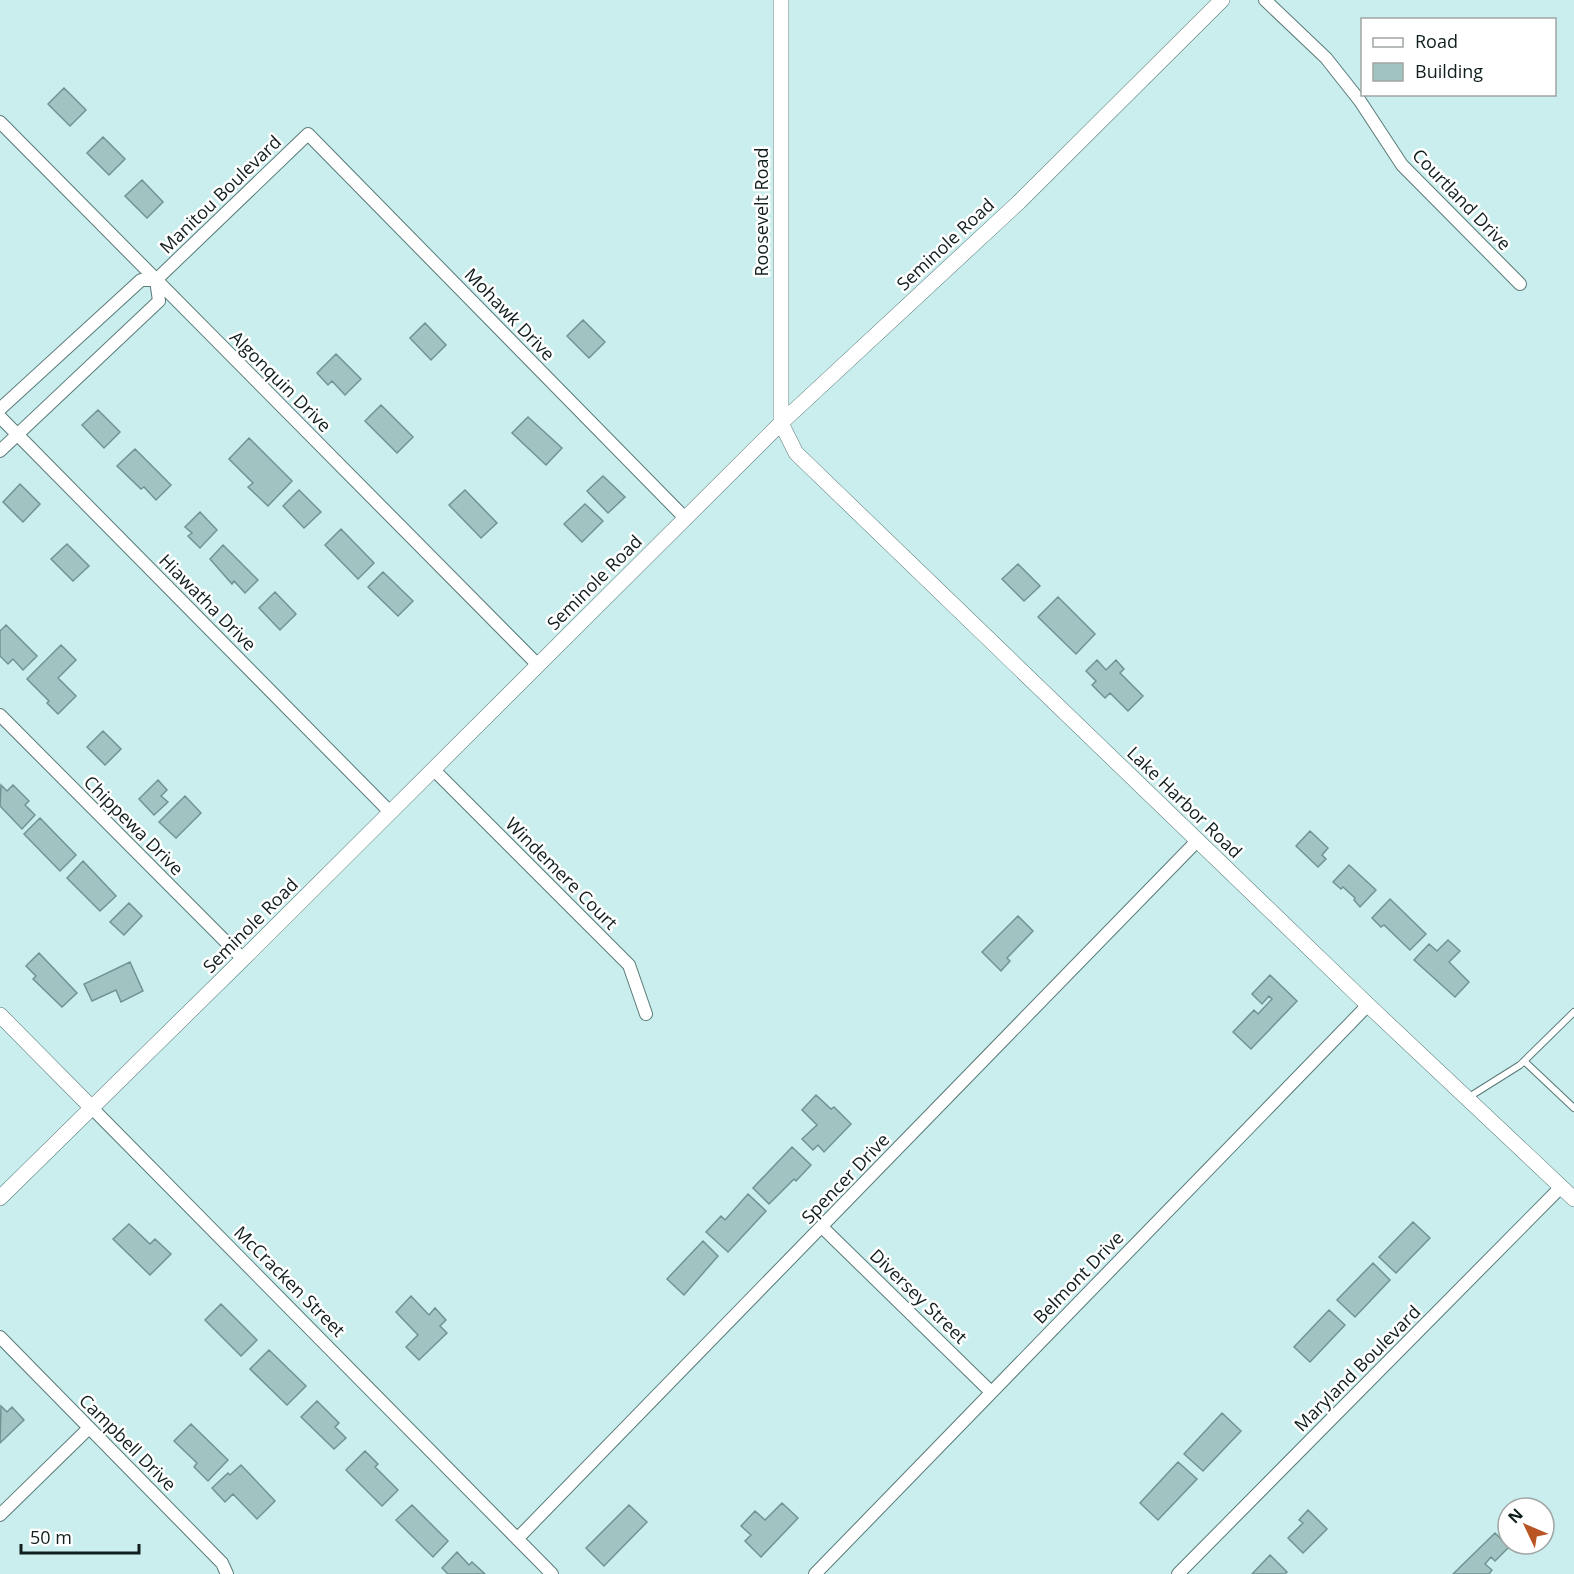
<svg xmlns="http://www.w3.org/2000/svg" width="1574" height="1574" font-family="'Open Sans',sans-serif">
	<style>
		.building { fill: #a1c4c3; stroke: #719392; stroke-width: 1.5 }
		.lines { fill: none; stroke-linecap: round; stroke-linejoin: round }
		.service-casing { stroke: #597a79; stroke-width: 8 }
		.minor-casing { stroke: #597a79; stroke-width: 14 }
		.tertiary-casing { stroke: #597a79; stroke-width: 16 }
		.service { stroke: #fff; stroke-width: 6 }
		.minor { stroke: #fff; stroke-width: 12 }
		.tertiary { stroke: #fff; stroke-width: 15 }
		.labels { text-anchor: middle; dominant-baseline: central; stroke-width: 5; stroke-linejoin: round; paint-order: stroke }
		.street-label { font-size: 18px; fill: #111e1e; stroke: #fff }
	</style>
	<rect width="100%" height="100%" fill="#c9eeed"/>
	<!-- building -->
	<path class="building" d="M 64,88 L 86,110 L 70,126 L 48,104 Z
		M 103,137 L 125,159 L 109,175 L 87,153 Z
		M 142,180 L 163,202 L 147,218 L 125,196 Z
		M 583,320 L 605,342 L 589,358 L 567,336 Z
		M 425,323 L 446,345 L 431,360 L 410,338 Z
		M 336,354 L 361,379 L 345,395 L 332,381 L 328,385 L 317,373 Z
		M 381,405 L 413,437 L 397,453 L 365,421 Z
		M 98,410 L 120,432 L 104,448 L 82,425 Z
		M 528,417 L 562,448 L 546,465 L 512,433 Z
		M 249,438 L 292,481 L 268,506 L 248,487 L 253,483 L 229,459 Z
		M 135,449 L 171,485 L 156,500 L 144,487 L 141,489 L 117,466 Z
		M 603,476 L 625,497 L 608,513 L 587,491 Z
		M 20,484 L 40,504 L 23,522 L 3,502 Z
		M 299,490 L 321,512 L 304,528 L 283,506 Z
		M 465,490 L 497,523 L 481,538 L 449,505 Z
		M 585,504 L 603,521 L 582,542 L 564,524 Z
		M 200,512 L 217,530 L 200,548 L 188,536 L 192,533 L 185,527 Z
		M 341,529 L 374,563 L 358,579 L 325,545 Z
		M 67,544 L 89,566 L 73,581 L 51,559 Z
		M 223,545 L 258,580 L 245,593 L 234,581 L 232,584 L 210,559 Z
		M 1018,564 L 1040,586 L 1024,601 L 1002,579 Z
		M 383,572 L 413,601 L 398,616 L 368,587 Z
		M 275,592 L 296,614 L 280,630 L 259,608 Z
		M 1058,597 L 1095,634 L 1076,654 L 1038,617 Z
		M 6,625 L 37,656 L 23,670 L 13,659 L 8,664 L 0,656 L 0,631 Z
		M 61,645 L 76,660 L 58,678 L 76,696 L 58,714 L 47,703 L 49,701 L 27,679 Z
		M 1097,660 L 1106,670 L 1116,660 L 1124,669 L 1120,673 L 1143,696 L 1128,711 L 1110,693 L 1105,698 L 1092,685 L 1096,681 L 1086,671 Z
		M 103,731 L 121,749 L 105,765 L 87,747 Z
		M 158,780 L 167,790 L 161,796 L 168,802 L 154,815 L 139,799 Z
		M 1,785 L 7,791 L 13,785 L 29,801 L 25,805 L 35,815 L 22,829 L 0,806 Z
		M 185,796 L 201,813 L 176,838 L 159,822 Z
		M 40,818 L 76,855 L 60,871 L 24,834 Z
		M 1310,831 L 1328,848 L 1322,855 L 1326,859 L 1318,867 L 1296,846 Z
		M 83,861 L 116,896 L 100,911 L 67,878 Z
		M 1349,865 L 1376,890 L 1360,907 L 1354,900 L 1355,898 L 1343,887 L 1341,889 L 1333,882 Z
		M 1390,899 L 1426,934 L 1410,950 L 1384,925 L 1381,927 L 1372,918 Z
		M 129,903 L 142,916 L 124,935 L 110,922 Z
		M 1018,916 L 1033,931 L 1007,958 L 1010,961 L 1001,971 L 982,952 Z
		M 1448,940 L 1460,951 L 1449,962 L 1469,982 L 1455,997 L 1414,960 L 1429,944 L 1437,951 Z
		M 39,953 L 77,993 L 62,1007 L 33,979 L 36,976 L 26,966 Z
		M 130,962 L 143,991 L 121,1002 L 116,990 L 92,1001 L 84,984 Z
		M 1270,975 L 1297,1001 L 1251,1049 L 1233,1032 L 1254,1010 L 1258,1014 L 1272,999 L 1269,996 L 1262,1004 L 1252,994 Z
		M 816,1095 L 831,1109 L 834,1107 L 851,1124 L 824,1152 L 818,1145 L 813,1150 L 802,1139 L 817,1125 L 802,1110 Z
		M 792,1147 L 811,1165 L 796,1181 L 794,1179 L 769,1204 L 753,1188 Z
		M 748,1194 L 766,1211 L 728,1252 L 706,1232 L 721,1216 L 725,1220 Z
		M 1413,1222 L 1430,1238 L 1396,1273 L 1379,1257 Z
		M 129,1224 L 150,1244 L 155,1239 L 171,1254 L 150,1275 L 113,1239 Z
		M 703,1241 L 718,1256 L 684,1295 L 667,1279 Z
		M 1373,1263 L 1390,1280 L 1355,1317 L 1337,1300 Z
		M 411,1296 L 429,1315 L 435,1308 L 446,1320 L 440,1326 L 447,1333 L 419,1360 L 406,1347 L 418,1335 L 396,1312 Z
		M 221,1304 L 257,1340 L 241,1356 L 205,1320 Z
		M 1329,1310 L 1345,1325 L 1310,1362 L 1294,1347 Z
		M 269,1350 L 306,1386 L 287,1405 L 250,1369 Z
		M 317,1401 L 339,1423 L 335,1427 L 346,1438 L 334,1449 L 301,1417 Z
		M 1,1406 L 7,1412 L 12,1407 L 24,1420 L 0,1443 Z
		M 1222,1413 L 1241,1431 L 1203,1471 L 1184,1454 Z
		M 191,1424 L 228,1460 L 208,1481 L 194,1467 L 197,1463 L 174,1441 Z
		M 365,1451 L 378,1464 L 375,1467 L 398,1490 L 382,1506 L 346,1470 Z
		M 1178,1462 L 1197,1479 L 1158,1520 L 1140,1503 Z
		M 241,1465 L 275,1501 L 257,1519 L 233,1494 L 225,1502 L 212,1488 L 228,1473 L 230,1475 Z
		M 782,1503 L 798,1518 L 761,1557 L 745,1541 L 751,1535 L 741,1526 L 755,1511 L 765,1520 Z
		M 412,1505 L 448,1541 L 433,1557 L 396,1520 Z
		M 629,1505 L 647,1522 L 604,1566 L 586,1548 Z
		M 1308,1510 L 1327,1529 L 1303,1553 L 1288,1538 L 1303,1523 L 1299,1520 Z
		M 1495,1533 L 1509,1547 L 1495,1561 L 1491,1557 L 1485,1564 L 1492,1570 L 1489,1574 L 1453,1574 Z
		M 457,1552 L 469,1565 L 472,1562 L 485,1574 L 448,1574 L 442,1568 Z
		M 1270,1555 L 1287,1572 L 1285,1574 L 1252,1574 Z"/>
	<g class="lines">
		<defs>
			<path id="service" d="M 1524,1061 L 1574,1108
				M 1469,1097 L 1520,1065 L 1574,1012"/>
			<path id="minor" d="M 1265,0 L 1326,58 L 1360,101 L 1402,165 L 1520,284
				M 0,122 L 538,665
				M 156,280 L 308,134 L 686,519
				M 0,409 L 141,280 L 156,280 L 159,301 L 0,451
				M 0,417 L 390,812
				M 0,715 L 243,959
				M 434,770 L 629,965 L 646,1014
				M 92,1108 L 552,1574
				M 822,1227 L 991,1392
				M 0,1337 L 222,1563 L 227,1574
				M 0,1515 L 89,1428
				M 517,1539 L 1197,841
				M 815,1574 L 1368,1005
				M 1178,1574 L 1561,1187"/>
			<path id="tertiary" d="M 781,0 L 781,423 L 796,453 L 1368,1005 L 1574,1199
				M 0,1015 L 92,1108
				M 0,1198 L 243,959 L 781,423 L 1019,202 L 1222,0"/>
		</defs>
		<!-- service casing -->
		<use href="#service" class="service-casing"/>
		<!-- minor casing -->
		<use href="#minor" class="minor-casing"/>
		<!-- tertiary casing -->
		<use href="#tertiary" class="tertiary-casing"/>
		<!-- service -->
		<use href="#service" class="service"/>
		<!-- minor -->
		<use href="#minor" class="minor"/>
		<!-- tertiary -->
		<use href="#tertiary" class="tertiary"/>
	</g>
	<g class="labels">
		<!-- street labels -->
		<g class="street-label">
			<text transform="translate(220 194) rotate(-44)">Manitou Boulevard</text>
			<text transform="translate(1462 199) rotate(46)">Courtland Drive</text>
			<text transform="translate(761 212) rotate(-90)">Roosevelt Road</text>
			<text transform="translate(945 244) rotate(-43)">Seminole Road</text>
			<text transform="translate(510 314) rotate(46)">Mohawk Drive</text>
			<text transform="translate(281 381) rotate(45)">Algonquin Drive</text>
			<text transform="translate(594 582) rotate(-45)">Seminole Road</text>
			<text transform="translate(208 602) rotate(45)">Hiawatha Drive</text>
			<text transform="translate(1185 802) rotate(44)">Lake Harbor Road</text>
			<text transform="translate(134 825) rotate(45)">Chippewa Drive</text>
			<text transform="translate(562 873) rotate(45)">Windemere Court</text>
			<text transform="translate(250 925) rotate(-45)">Seminole Road</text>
			<text transform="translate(845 1178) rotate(-46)">Spencer Drive</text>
			<text transform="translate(1078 1277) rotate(-46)">Belmont Drive</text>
			<text transform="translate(290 1281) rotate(45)">McCracken Street</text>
			<text transform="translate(919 1296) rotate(44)">Diversey Street</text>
			<text transform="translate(1357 1368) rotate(-45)">Maryland Boulevard</text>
			<text transform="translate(128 1442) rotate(45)">Campbell Drive</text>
		</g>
	</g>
	<!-- legend -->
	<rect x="1361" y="18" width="195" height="78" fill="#ffffff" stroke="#a0a5a5" stroke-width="1.5"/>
	<rect x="1373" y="38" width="30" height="9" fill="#ffffff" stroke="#a0a5a5" stroke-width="1.5"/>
	<text x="1415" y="48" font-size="18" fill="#111e1e">Road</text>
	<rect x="1373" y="63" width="30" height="18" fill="#a1c4c3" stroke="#a0a5a5" stroke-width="1.5"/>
	<text x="1415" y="78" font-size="18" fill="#111e1e">Building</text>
	<!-- north arrow -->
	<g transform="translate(1526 1526) rotate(314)"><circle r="28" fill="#ffffff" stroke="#a0a5a5" stroke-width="1.5"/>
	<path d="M0-4.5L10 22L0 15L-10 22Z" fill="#b95423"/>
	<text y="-9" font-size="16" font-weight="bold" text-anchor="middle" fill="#111e1e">N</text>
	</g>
	<!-- scale -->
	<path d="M21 1544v9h118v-9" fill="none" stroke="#111e1e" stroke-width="3"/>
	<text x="30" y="1544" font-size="18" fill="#111e1e" stroke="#ffffff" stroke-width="4.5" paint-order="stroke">50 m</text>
</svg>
